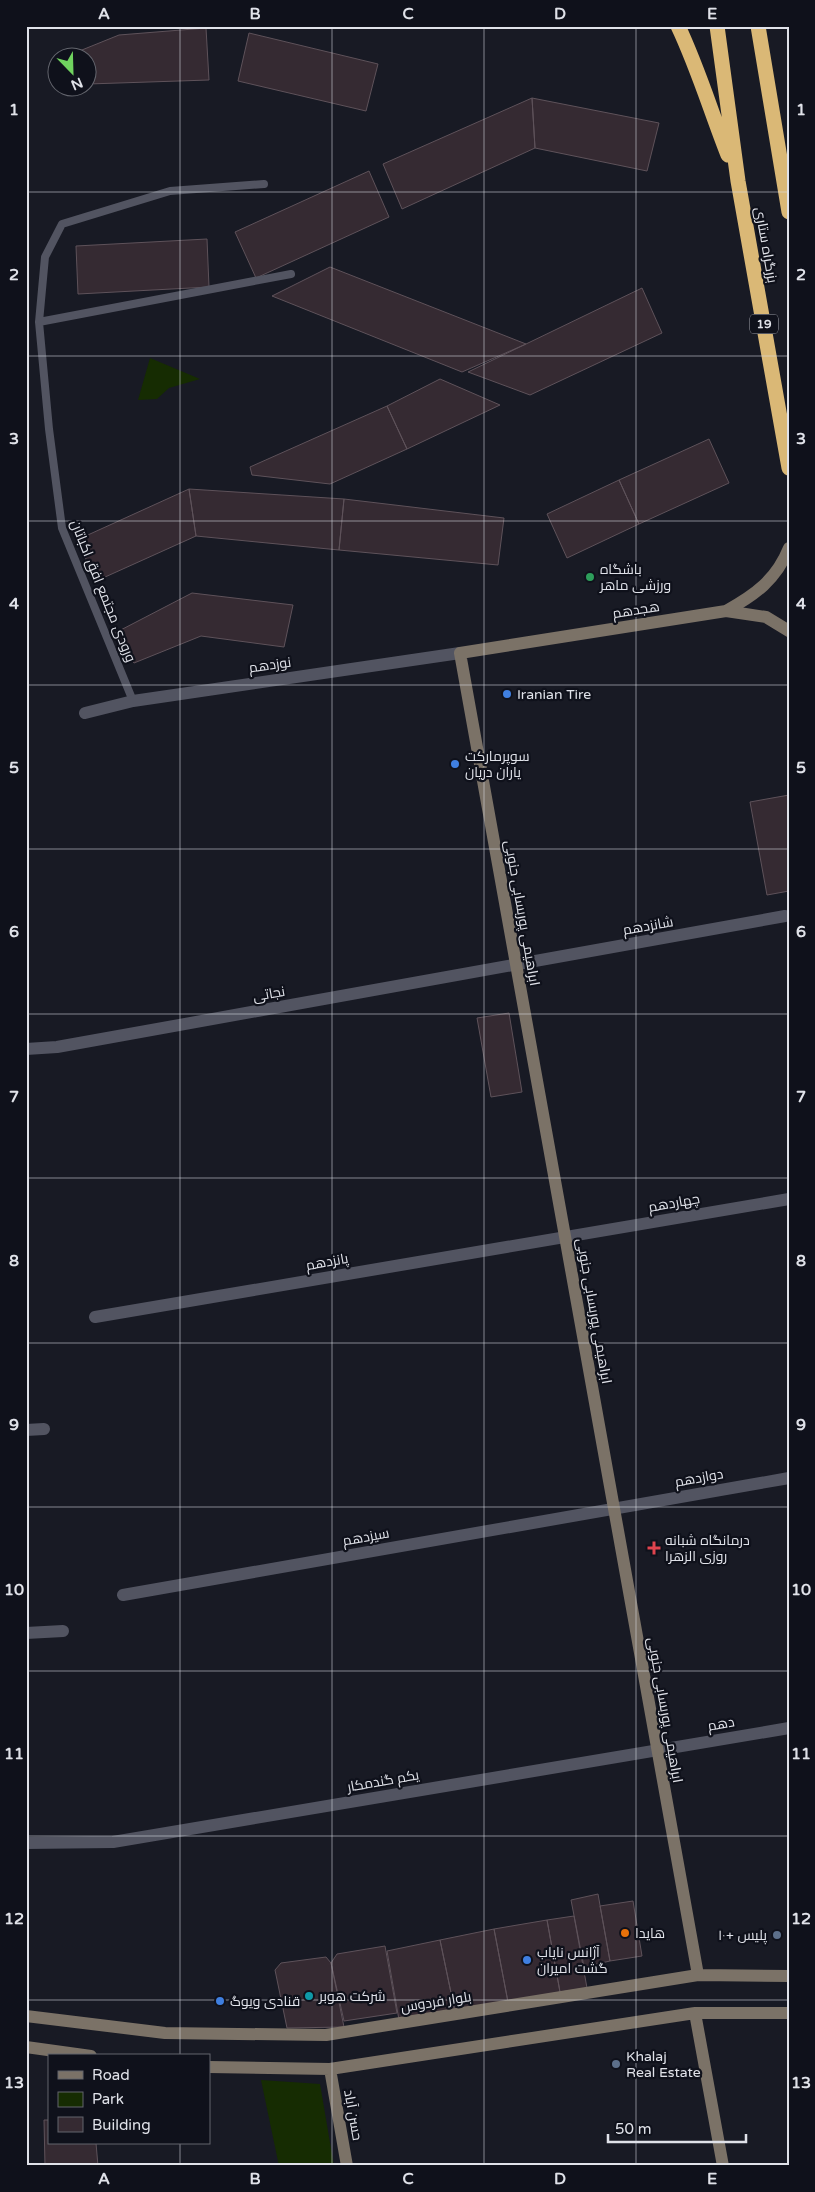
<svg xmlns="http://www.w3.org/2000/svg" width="815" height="2192" font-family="'Varela Round',Cairo,sans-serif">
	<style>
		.green { fill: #162c02 }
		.building { fill: #352a32; stroke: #5e525a }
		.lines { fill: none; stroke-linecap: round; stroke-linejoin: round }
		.lane { stroke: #525461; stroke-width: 8 }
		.street { stroke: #525461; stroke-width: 12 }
		.secondary { stroke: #7b7267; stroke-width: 12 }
		.highway { stroke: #dab876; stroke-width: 15 }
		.grid { fill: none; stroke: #e0e2e9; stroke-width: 1; stroke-opacity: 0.55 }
		.leisure-dot { fill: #2e9e5b; stroke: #0f111b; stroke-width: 2 }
		.shop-dot { fill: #3f7fe0; stroke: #0f111b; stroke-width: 2 }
		.health-dot { fill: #e0444e; stroke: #0f111b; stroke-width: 2 }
		.food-dot { fill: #e8710a; stroke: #0f111b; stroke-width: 2 }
		.service-dot { fill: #5c6f8a; stroke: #0f111b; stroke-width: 2 }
		.culture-dot { fill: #0f9aa8; stroke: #0f111b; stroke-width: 2 }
		.labels { text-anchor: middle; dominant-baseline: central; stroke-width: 4.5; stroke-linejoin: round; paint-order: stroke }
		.shield { fill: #0f111b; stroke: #a1a3ab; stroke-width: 1 }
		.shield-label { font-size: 12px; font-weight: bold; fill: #e0e2e9 }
		.street-label { font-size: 14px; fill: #e0e2e9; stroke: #0f111b }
		.poi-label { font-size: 14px; fill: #e0e2e9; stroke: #0f111b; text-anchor: start }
		.neatline { fill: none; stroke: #e0e2e9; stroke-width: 2 }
		.grid-label { font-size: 16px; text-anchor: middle; font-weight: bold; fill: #e0e2e9 }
	</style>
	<rect width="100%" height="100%" fill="#181a24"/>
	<!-- green -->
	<path class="green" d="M 150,358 L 200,379 L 169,388 L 157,399 L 138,400 Z
		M 261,2080 L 320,2084 L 334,2166 L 279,2166 Z"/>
	<!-- building -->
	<path class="building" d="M 206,28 L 209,80 L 88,84 L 88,58 L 73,58 L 72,54 L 119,35 Z
		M 249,33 L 378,64 L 366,111 L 238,81 Z
		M 532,98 L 659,123 L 647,171 L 535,148 Z
		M 532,98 L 535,148 L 402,209 L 383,164 Z
		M 369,171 L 389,217 L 256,278 L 235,232 Z
		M 207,239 L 209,287 L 78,294 L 76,246 Z
		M 330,267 L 526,344 L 462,372 L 272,296 Z
		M 642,288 L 662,333 L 530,395 L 468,372 Z
		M 440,379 L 500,405 L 407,449 L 387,406 Z
		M 387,406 L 407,449 L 330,484 L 252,475 L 250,467 Z
		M 709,439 L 729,483 L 639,524 L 619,480 Z
		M 619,480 L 639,524 L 567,558 L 547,514 Z
		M 189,489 L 196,536 L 94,582 L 79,539 Z
		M 189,489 L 344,499 L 339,550 L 196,536 Z
		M 344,499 L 504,518 L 498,565 L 339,550 Z
		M 192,593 L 293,605 L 284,647 L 201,636 L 134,663 L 113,634 Z
		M 789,795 L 789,891 L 767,895 L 750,802 Z
		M 509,1013 L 522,1092 L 491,1097 L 477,1018 Z
		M 598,1894 L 610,1961 L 584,1967 L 571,1900 Z
		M 633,1901 L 642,1956 L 610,1961 L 600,1906 Z
		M 574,1916 L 587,1988 L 560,1992 L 547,1920 Z
		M 547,1920 L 560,1992 L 508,2002 L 494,1929 Z
		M 494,1929 L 508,2002 L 455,2012 L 440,1940 Z
		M 440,1940 L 455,2012 L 399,2020 L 387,1951 Z
		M 385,1946 L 397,2013 L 344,2021 L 331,1963 L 337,1954 Z
		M 326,1957 L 331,1963 L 344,2027 L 287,2028 L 275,1970 L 281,1963 Z
		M 44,2120 L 49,2120 L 49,2143 L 96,2143 L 98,2166 L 45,2166 Z"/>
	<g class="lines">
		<!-- lane -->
		<path class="lane" d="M 39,322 L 291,274
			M 133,701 L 62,528 L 49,429 L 39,322 L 45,257 L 62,224 L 170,191 L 264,184"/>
		<!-- street -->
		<path class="street" d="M 85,713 L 133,701 L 460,653
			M 26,1049 L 57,1047 L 785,916
			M 95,1317 L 789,1199
			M 26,1430 L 44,1429
			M 123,1595 L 789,1478
			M 26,1633 L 63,1631
			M 26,1843 L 113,1842 L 789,1728"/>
		<!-- secondary -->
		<path class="secondary" d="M 726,611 L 766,617 L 789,631
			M 698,1975 L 460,653 L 726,611 C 755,595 776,580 789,548
			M 695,2013 L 723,2166
			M 26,2016 L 165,2033 L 326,2035 L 698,1975 L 789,1976
			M 26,2047 L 91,2056
			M 209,2067 L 330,2069 L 695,2013 L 789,2013
			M 330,2069 L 347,2166"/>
		<!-- highway -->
		<path class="highway" d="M 678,26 C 698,68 711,112 728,155
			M 717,26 L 738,181 L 789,468
			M 758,26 L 789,212"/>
	</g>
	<!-- grid -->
	<path class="grid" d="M 180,26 L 180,2056M 332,26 L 332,2166M 484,26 L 484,2166M 636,26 L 636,2166M 26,192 L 789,192M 26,356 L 789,356M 26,521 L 789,521M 26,685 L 789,685M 26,849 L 789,849M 26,1014 L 789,1014M 26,1178 L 789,1178M 26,1343 L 789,1343M 26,1507 L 789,1507M 26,1671 L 789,1671M 26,1836 L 789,1836M 26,2000 L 789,2000M 180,2143 L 180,2166"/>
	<!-- markers -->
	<circle class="leisure-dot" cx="590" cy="577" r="5"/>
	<g class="shop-dot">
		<circle cx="507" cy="694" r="5"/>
		<circle cx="455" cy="764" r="5"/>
		<circle cx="527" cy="1960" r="5"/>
		<circle cx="220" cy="2001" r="5"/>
	</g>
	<path class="health-dot" d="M651.5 1540.5h5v5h5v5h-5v5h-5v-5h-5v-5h5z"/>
	<circle class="food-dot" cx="625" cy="1933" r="5"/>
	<g class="service-dot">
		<circle cx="777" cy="1935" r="5"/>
		<circle cx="616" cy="2064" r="5"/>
	</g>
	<circle class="culture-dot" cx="309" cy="1996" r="5"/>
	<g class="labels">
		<!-- shield labels -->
		<rect class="shield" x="750" y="314.5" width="28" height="19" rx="4"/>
		<g class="shield-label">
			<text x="764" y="324">19</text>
		</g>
		<!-- street labels -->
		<g class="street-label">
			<text transform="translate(766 245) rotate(80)">بزرگراه ستاری</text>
			<text transform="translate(103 591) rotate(68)">ورودی مجتمع افق اکباتان</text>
			<text transform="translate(636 610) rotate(-9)">هجدهم</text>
			<text transform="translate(270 665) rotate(-8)">نوزدهم</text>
			<text transform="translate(522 913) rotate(80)">ابراهیمی پوربسابی جنوبی</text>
			<text transform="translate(648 926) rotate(-10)">شانزدهم</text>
			<text transform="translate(269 994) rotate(-10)">نجاتی</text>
			<text transform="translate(674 1203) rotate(-10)">چهاردهم</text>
			<text transform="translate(327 1262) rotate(-10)">پانزدهم</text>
			<text transform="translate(594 1311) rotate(80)">ابراهیمی پوربسابی جنوبی</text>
			<text transform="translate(699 1478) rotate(-10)">دوازدهم</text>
			<text transform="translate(366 1537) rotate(-10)">سیزدهم</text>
			<text transform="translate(665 1710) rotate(80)">ابراهیمی پوربسابی جنوبی</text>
			<text transform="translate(721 1724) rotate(-10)">دهم</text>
			<text transform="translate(383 1781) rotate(-10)">یکم گندمکار</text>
			<text transform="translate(436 2002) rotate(-9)">بلوار فردوس</text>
			<text transform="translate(353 2115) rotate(80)">حسن آباد</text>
		</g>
		<!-- poi labels -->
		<g class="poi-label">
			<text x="600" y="569">باشگاه<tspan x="600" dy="16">ورزشی ماهر</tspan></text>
			<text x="517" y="694">Iranian Tire</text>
			<text x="465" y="756">سوپرمارکت<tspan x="465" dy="16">یاران دریان</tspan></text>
			<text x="665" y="1540">درمانگاه شبانه<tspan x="665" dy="16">روزی الزهرا</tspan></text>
			<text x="635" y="1933">هایدا</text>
			<text x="767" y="1935" text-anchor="end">پلیس +۱۰</text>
			<text x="537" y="1952">آژانس نایاب<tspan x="537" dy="16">گشت امیران</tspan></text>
			<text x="319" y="1996">شرکت هوبر</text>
			<text x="230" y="2001">قنادی ویوگ</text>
			<text x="626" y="2056">Khalaj<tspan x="626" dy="16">Real Estate</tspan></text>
		</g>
	</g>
	<!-- border -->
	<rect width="815" height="2192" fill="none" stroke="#0f111b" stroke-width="55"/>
	<!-- legend -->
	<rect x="48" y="2054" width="162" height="90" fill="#0f111b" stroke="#63656d"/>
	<rect x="58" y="2071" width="25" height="8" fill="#7b7267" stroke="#63656d"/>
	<text x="92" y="2080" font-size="15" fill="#e0e2e9">Road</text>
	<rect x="58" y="2092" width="25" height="15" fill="#162c02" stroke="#63656d"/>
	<text x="92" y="2104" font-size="15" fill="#e0e2e9">Park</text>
	<rect x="58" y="2117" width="25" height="15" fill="#352a32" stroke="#63656d"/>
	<text x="92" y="2130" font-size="15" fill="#e0e2e9">Building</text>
	<!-- north arrow -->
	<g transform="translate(72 72) rotate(157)"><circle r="24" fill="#0f111b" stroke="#63656d"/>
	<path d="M0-4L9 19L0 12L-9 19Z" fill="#70d35f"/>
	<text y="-8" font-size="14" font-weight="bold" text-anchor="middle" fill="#e0e2e9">N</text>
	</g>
	<!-- scale -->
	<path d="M608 2134v8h138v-8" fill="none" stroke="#e0e2e9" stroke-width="2.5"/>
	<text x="615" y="2134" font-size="15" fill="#e0e2e9" stroke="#0f111b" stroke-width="4" paint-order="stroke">50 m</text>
	<rect x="28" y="28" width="760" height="2136" class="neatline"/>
	<g class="grid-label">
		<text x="104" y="19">A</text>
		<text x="255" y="19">B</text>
		<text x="408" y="19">C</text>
		<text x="560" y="19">D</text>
		<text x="712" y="19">E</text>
		<text x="14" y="115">1</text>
		<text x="801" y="115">1</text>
		<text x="14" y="280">2</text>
		<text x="801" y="280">2</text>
		<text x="14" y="444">3</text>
		<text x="801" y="444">3</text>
		<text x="14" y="609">4</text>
		<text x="801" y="609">4</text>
		<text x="14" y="773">5</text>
		<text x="801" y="773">5</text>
		<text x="14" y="937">6</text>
		<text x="801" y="937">6</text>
		<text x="14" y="1102">7</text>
		<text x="801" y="1102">7</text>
		<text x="14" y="1266">8</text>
		<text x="801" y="1266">8</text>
		<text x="14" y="1430">9</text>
		<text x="801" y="1430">9</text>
		<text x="14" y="1595">10</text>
		<text x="801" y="1595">10</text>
		<text x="14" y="1759">11</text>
		<text x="801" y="1759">11</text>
		<text x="14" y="1924">12</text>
		<text x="801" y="1924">12</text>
		<text x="14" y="2088">13</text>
		<text x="801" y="2088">13</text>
		<text x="104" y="2184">A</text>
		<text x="255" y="2184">B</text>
		<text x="408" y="2184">C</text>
		<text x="560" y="2184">D</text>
		<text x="712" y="2184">E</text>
	</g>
</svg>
